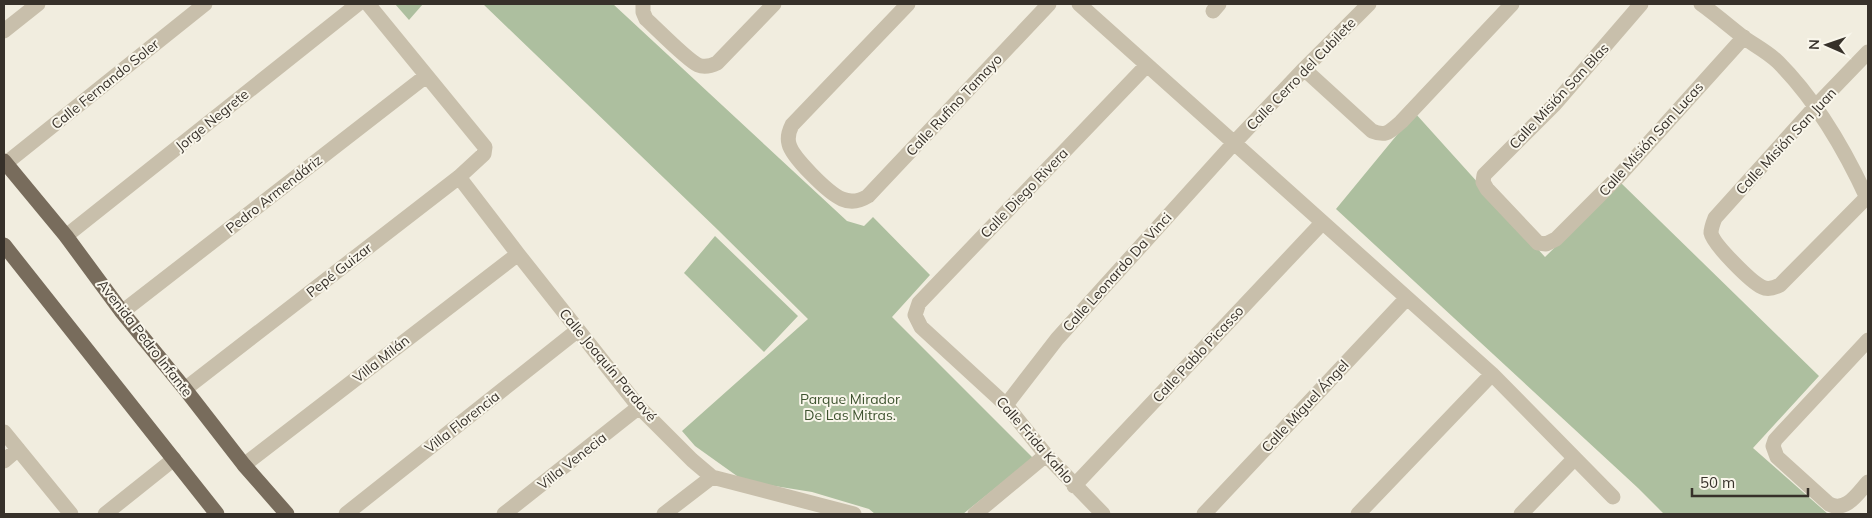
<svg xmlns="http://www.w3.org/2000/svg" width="1872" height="518" font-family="Mulish,sans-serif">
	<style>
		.green { fill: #adbf9f }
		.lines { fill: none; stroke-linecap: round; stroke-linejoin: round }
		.minor { stroke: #c8bfab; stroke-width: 15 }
		.major { stroke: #786c5c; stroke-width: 15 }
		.labels { text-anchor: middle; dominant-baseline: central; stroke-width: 4; stroke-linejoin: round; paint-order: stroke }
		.street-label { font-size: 14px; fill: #37312a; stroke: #f9f6eb }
		.park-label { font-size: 14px; fill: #3e532f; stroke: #f9f6eb }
	</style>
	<rect width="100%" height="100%" fill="#f1eddf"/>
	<!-- green -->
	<path class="green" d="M 395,4 L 423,4 L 409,20 Z
		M 483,4 L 613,4 L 847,221 L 864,226 L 873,217 L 930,275 L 892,317 L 1033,458 L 963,514 L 875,514 L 869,509 L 812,492 L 744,481 L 695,446 L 682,431 L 808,319 L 718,230 Z
		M 1415,113 L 1545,257 L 1621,183 L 1819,376 L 1753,448 L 1828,514 L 1664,514 L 1638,488 L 1336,209 Z
		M 715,236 L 798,316 L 764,352 L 684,273 Z"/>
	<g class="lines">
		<!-- minor -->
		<path class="minor" d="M 643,4 L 643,12 L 646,19 C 657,29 687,60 698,65 C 705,68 711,66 717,63 L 774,4
			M 908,4 L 792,125 C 789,131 787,137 789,144 C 792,157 828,193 842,199 C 851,203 860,201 868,196 L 1049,4
			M 1079,4 L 1492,374 L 1613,497
			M 1641,4 L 1554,105 L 1484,175 L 1483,182 L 1487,189 L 1538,243 L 1546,244 L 1556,239 L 1618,177 L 1744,37
			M 1701,4 C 1715,14 1729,26 1743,37 C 1754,45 1768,52 1778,62 C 1817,101 1845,150 1868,200
			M 1213,11 L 1219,4
			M 4,31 L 38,4
			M 1304,69 L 1372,131 C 1387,137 1390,131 1401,122 L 1512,4
			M 5,164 L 205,4
			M 459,177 L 518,254 L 639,407 L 692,460 L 712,477 L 854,514
			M 1867,197 L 1780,285 C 1774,288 1768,290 1762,287 C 1751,282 1713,244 1711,233 C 1711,228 1713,223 1715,218 L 1815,107 L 1868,52
			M 66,236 L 358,4
			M 122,312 L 426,76
			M 1868,340 L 1775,440 L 1773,446 L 1777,457 L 1829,504 C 1846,513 1858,493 1868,482
			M 185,389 L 459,177 L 484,154 L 485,147 L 368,4
			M 1006,405 L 1057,339 L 1233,144 L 1304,69 L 1369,4
			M 4,432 L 71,514
			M 4,461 L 18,449
			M 244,465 L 518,254
			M 1074,486 L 1322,223
			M 105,514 L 174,459
			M 346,514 L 578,330
			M 504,514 L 639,407
			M 664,514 L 712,477
			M 975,514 L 1046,455
			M 1103,514 L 1046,455 L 1006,405 L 921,327 L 915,315 L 919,303 L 1147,65
			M 1204,514 L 1406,299
			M 1358,514 L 1492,374
			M 1521,514 L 1574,459"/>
		<!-- major -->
		<path class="major" d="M 4,161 L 66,236 L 122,312 L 185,389 L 244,465 L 287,514
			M 4,245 L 217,514"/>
	</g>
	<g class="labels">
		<!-- street labels -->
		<g class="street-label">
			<text transform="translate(1301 74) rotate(-46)">Calle Cerro del Cubilete</text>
			<text transform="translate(105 84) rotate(-39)">Calle Fernando Soler</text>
			<text transform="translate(1559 96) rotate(-47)">Calle Misión San Blas</text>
			<text transform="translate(954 105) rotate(-47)">Calle Rufino Tamayo</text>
			<text transform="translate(212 120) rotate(-39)">Jorge Negrete</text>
			<text transform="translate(1651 139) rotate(-48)">Calle Misión San Lucas</text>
			<text transform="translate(1786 141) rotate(-47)">Calle Misión San Juan</text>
			<text transform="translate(1024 193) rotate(-46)">Calle Diego Rivera</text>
			<text transform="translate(274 194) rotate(-38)">Pedro Armendáriz</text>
			<text transform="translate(339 270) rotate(-38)">Pepé Guizar</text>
			<text transform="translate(1117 272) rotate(-48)">Calle Leonardo Da Vinci</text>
			<text transform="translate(145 338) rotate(52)">Avenida Pedro Infante</text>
			<text transform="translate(1198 354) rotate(-47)">Calle Pablo Picasso</text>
			<text transform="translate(381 359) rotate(-38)">Villa Milán</text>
			<text transform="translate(608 365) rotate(50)">Calle Joaquín Pardavé</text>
			<text transform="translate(1305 406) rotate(-47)">Calle Miguel Ángel</text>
			<text transform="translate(462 422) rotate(-38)">Villa Florencia</text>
			<text transform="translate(1035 440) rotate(49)">Calle Frida Kahlo</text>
			<text transform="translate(572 461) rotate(-38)">Villa Venecia</text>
		</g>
		<!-- park labels -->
		<g class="park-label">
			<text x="850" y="399">Parque Mirador<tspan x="850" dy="16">De Las Mitras.</tspan></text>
		</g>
	</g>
	<!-- border -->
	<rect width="1872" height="518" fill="none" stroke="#37312a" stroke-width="10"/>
	<!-- north arrow -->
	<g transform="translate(1827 45) rotate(272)" stroke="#f9f6eb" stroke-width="4" paint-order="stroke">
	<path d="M0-4L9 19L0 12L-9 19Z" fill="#37312a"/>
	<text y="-8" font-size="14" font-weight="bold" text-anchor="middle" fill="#37312a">N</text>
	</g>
	<!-- scale -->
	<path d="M1692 488v8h116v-8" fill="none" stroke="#37312a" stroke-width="2.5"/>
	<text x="1700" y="488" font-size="15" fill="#37312a" stroke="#f9f6eb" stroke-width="4" paint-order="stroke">50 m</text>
</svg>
